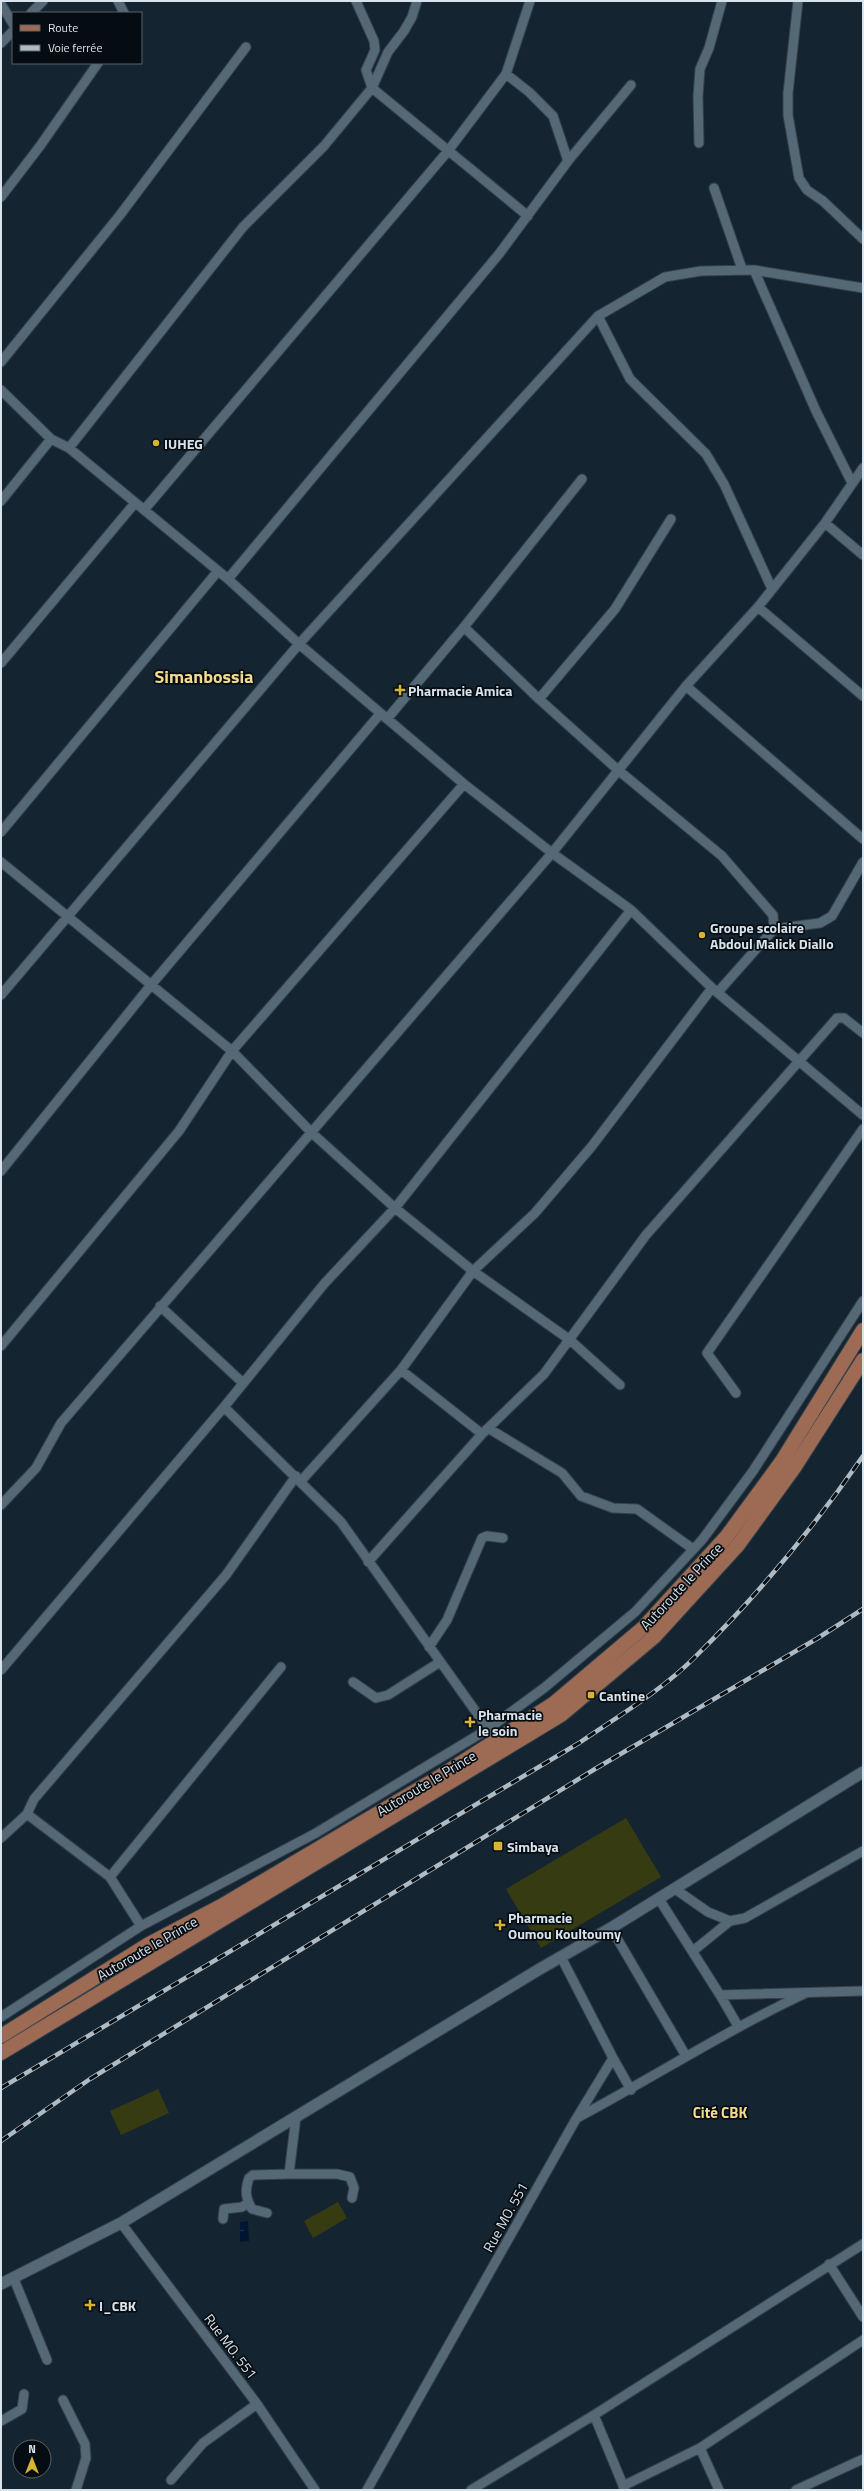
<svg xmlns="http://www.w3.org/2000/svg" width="864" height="2491" font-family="'Titillium Web',sans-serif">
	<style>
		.pitch { fill: #363b11 }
		.water { fill: url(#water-ripples) }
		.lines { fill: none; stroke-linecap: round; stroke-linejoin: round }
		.minor-casing { stroke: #35414b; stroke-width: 11 }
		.tertiary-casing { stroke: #35414b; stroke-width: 13 }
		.primary-casing { stroke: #35414b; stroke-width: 16 }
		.minor { stroke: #556876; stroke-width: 9 }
		.tertiary { stroke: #556876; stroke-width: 11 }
		.primary { stroke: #9d6a53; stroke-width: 14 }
		.rail-casing { stroke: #afbbc4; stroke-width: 4.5 }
		.rail { stroke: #060d12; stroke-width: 3; stroke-dasharray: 9; stroke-linecap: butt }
		.poi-dot { fill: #d8b434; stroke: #060d12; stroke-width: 1.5 }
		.labels { text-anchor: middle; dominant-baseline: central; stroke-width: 3.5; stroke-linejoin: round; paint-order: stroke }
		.poi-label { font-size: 14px; font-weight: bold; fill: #d9e3ec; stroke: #060d12; text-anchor: start }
		.street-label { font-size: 14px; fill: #d9e3ec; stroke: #060d12 }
		.neighbourhood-label { font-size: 15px; font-weight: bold; fill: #f3db8e; stroke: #060d12 }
		.district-label { font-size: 18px; font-weight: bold; fill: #f3db8e; stroke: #060d12 }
	</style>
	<defs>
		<pattern id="water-ripples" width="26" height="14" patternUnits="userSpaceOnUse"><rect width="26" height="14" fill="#001531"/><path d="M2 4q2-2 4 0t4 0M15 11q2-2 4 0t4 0" fill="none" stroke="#25374f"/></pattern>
	</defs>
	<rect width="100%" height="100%" fill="#142531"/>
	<!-- pitch -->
	<path class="pitch" d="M 626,1818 L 661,1877 L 541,1948 L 506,1889 Z
		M 158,2089 L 169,2113 L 121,2135 L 110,2111 Z
		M 338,2202 L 347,2218 L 313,2238 L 304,2221 Z"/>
	<!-- water -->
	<path class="water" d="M 248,2221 L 249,2241 L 240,2242 L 240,2222 Z"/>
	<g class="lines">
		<defs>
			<path id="minor" d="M 118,1 L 124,13
				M 417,1 L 412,17 L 404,31 L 388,52 L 372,88 L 528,216
				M 798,1 L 788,93 L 788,115 L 799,178 L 807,190 L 823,201 L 863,239
				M 1,4 L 13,24
				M 31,13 L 43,1
				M 1,43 L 13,31
				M 506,74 L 529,92 L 553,116 L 568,161
				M 699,143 L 698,96 L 700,69 L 709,48 L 722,1
				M 714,188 L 742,269
				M 1,197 L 40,146 L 98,63
				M 754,270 L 816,411 L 852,483
				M 598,316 L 630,379 L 706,454 L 724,484 L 772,589
				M 1,362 L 120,215 L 246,47
				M 1,390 L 51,439 L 69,448 L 228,579 L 299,644 L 464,784 L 552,853 L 631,910 L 712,988 L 863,1115
				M 69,448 L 243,227 L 324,146 L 372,88 L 366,70 L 375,50 L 374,41 L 356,1
				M 1,501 L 51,439
				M 144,510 L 448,151 L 506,74 L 530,1
				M 825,523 L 863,555
				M 228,579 L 499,254 L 568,161 L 631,85
				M 758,607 L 863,696
				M 464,627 L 539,699 L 618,770 L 722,856 L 773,915 L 774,929 L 718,992
				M 1,663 L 135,503
				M 686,686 L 863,839
				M 539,699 L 615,609 L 671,519
				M 387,719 L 464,627 L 582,479
				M 1,832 L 218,571
				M 1,862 L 232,1051 L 312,1133 L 395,1208 L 473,1271 L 570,1340 L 620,1385
				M 774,929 L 820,923 L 832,916 L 863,862
				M 1,995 L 299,644 L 598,316 L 665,277 L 701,271 L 754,270 L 863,288
				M 1,1171 L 151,985 L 380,714
				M 160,1306 L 243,1383
				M 1,1346 L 179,1131 L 232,1051 L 464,784
				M 401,1370 L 482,1434
				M 736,1393 L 707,1353 L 863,1129
				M 224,1407 L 341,1522 L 496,1740
				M 488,1428 L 562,1473 L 581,1496 L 613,1508 L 637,1509 L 693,1549
				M 301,1481 L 401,1370 L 473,1271 L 535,1213 L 592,1146 L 712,988
				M 1,1505 L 36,1468 L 61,1423 L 552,853 L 686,686 L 758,607 L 825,523 L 863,468
				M 368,1562 L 482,1434 L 544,1374 L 646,1235 L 837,1018 L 844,1018 L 863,1033
				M 429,1647 L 447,1620 L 482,1538 L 487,1536 L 503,1538
				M 1,1670 L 224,1407 L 324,1284 L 395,1208 L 631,910
				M 353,1682 L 376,1698 L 388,1695 L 440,1662
				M 27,1814 L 110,1877 L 141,1926
				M 1,1838 L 27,1814 L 34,1799 L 226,1575 L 296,1476
				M 110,1877 L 281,1667
				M 675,1889 L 708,1912 L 730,1921 L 745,1918 L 863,1851
				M 659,1899 L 720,1995 L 863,1991
				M 611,1928 L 686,2056
				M 693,1951 L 730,1921
				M 720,1995 L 738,2026
				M 1,2017 L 141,1926 L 316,1833 L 488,1729 L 544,1688 L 635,1612 L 702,1540 L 753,1471 L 863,1301
				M 613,2058 L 631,2090
				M 577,2118 C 654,2077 727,2030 806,1993
				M 289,2174 L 337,2174 L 350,2177 L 354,2188 L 352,2198
				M 267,2213 L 252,2209 C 245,2197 245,2190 249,2178 L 253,2175 L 289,2174 L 296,2117
				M 223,2219 L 224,2209 L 242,2207 L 248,2203
				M 121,2223 L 257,2404 L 315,2490
				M 829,2264 L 863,2317
				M 14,2279 L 47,2360
				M 63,2400 L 85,2444 L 86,2458 L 76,2490
				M 594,2415 L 625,2490
				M 1,2421 L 22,2409 L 24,2394
				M 700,2448 L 719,2490
				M 171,2480 L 203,2443 L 257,2404
				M 623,2486 L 700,2448 L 863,2340
				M 367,2490 L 576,2119 L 613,2058 L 561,1957
				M 471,2490 L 594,2415 L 863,2244
				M 796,2490 L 863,2459"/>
			<path id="tertiary" d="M 1,2284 L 121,2223 L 538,1970 L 611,1928 L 863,1772"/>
			<path id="primary" d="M 1,2036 L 149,1944 L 223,1905 L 439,1777 L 553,1704 L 644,1627 L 727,1536 L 782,1461 L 863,1330
				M 1,2053 L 561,1715 L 654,1637 L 738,1545 L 794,1468 L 863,1360"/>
		</defs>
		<!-- minor casing -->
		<use href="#minor" class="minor-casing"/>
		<!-- tertiary casing -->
		<use href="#tertiary" class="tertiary-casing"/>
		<!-- primary casing -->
		<use href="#primary" class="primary-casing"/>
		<!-- minor -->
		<use href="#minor" class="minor"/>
		<!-- tertiary -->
		<use href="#tertiary" class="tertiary"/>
		<!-- primary -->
		<use href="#primary" class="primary"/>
		<defs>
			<path id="rail" d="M 1,2088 L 579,1743 C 617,1717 664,1689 696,1656 C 757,1596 814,1527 863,1456
				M 1,2141 L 90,2079 L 595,1769 L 818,1638 L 863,1609"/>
		</defs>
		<!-- rail casing -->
		<use href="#rail" class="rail-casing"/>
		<!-- rail -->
		<use href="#rail" class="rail"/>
	</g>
	<!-- markers -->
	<g class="poi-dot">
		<circle cx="156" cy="443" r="4"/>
		<path d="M398 684h4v4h4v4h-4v4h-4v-4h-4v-4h4z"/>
		<circle cx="702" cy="935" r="4"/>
		<rect x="587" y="1691" width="8" height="8" rx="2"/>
		<path d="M468 1716h4v4h4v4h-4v4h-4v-4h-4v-4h4z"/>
		<rect x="493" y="1841" width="10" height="10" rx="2"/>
		<path d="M498 1919h4v4h4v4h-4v4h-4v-4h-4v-4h4z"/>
		<path d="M88 2299h4v4h4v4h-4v4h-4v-4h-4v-4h4z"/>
	</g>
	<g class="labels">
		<!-- poi labels -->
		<g class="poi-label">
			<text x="164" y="443">IUHEG</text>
			<text x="408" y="690">Pharmacie Amica</text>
			<text x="710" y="927">Groupe scolaire<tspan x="710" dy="16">Abdoul Malick Diallo</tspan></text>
			<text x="599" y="1695">Cantine</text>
			<text x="478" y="1714">Pharmacie<tspan x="478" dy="16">le soin</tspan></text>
			<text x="507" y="1846">Simbaya</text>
			<text x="508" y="1917">Pharmacie<tspan x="508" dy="16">Oumou Koultoumy</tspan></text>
			<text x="99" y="2305">I_CBK</text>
		</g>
		<!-- street labels -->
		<g class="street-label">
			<text transform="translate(681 1586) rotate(-47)">Autoroute le Prince</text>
			<text transform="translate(426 1783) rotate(-31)">Autoroute le Prince</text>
			<text transform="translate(147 1948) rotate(-30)">Autoroute le Prince</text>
			<text transform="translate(505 2217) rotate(-61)">Rue MO. 551</text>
			<text transform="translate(231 2346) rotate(53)">Rue MO. 551</text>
		</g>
		<!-- neighbourhood labels -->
		<g class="neighbourhood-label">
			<text x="720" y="2112">Cité CBK</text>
		</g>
		<!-- district labels -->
		<g class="district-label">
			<text x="204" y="676">Simanbossia</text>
		</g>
	</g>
	<!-- border -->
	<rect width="864" height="2491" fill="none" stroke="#d9e3ec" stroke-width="4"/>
	<!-- legend -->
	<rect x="12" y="12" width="130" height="52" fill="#060d12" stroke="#5a6369"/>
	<rect x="20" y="25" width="20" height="6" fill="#9d6a53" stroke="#5a6369"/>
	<text x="48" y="32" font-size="12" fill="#d9e3ec">Route</text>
	<rect x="20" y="45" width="20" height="6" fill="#afbbc4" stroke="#5a6369"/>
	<text x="48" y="52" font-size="12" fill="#d9e3ec">Voie ferrée</text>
	<!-- north arrow -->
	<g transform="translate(32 2459)"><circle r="19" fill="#060d12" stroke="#5a6369"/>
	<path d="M0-3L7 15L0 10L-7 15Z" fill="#d8b434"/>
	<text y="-6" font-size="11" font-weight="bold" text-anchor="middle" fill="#d9e3ec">N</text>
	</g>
</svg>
